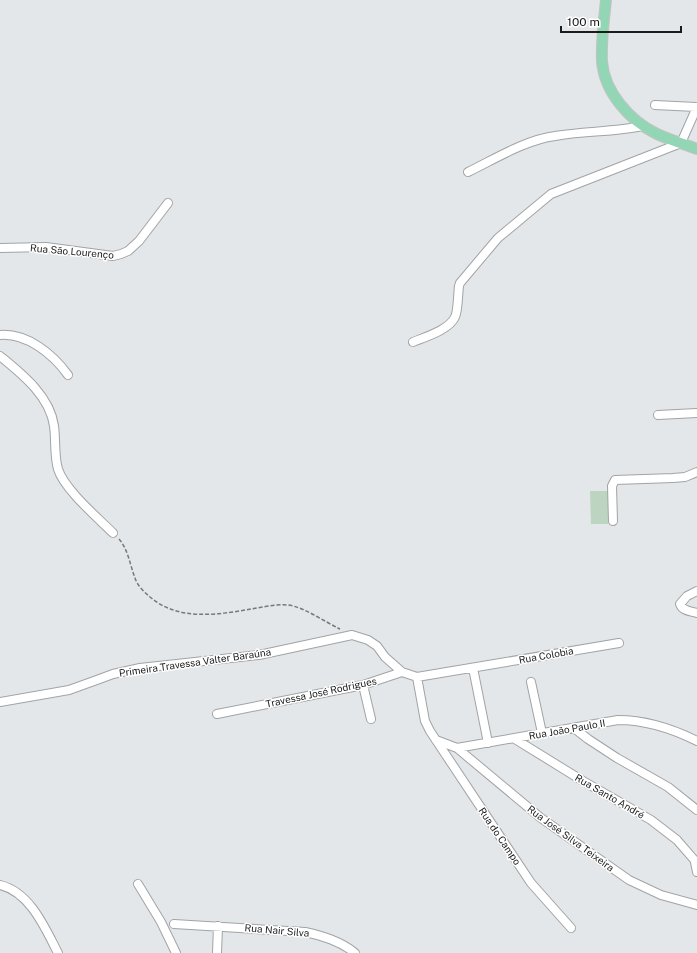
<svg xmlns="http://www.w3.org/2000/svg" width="697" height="953" font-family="'Public Sans',sans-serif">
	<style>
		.green { fill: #bdd5c0 }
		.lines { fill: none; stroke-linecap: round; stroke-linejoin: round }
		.minor-casing { stroke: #a1a4a6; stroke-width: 10 }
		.major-casing { stroke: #c3c4c4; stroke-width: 12 }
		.path { stroke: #77797a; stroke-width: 1.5; stroke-dasharray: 4 2; stroke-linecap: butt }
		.minor { stroke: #fff; stroke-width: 8 }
		.major { stroke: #92d6b5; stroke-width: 10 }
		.labels { text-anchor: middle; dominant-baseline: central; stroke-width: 3; stroke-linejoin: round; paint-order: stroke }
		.street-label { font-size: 10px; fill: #1a1b1b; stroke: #fff }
	</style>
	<rect width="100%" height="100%" fill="#e3e7e9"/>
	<!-- green -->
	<path class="green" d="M 590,491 L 608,491 L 608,524 L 591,524 Z"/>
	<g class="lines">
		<defs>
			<path id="minor" d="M 655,105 L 696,107
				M 468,172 C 495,159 525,140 555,136 C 584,131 614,132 643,126
				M 0,248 L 46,247 L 113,256 L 121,254 L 128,251 L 139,241 L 168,203
				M 0,335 C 27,333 53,354 68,375
				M 413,342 C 425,337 449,330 455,317 C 458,312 458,293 459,286 L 460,283 L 498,238 L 551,194 L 681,143 L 697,107
				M 0,356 C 22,374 50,396 54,426 C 56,440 54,456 58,469 C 64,489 98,518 113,533
				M 658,415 L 697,413
				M 613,521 L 612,486 L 615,480 L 673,478 L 685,477 L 697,472
				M 697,591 L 687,596 L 680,604 C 682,611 691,611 697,613
				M 473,668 L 488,743
				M 417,677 L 425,721 L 430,731 L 531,883 L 571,928
				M 531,682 L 542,733
				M 363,685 L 371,719
				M 0,702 L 69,690 L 94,681 L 113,674 L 140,668 L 259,655 L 352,635 L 368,640 L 377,646 L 385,657 L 402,672
				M 217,714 L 363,685 L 402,672 L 417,677 L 619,643
				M 574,728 L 588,739 L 617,758 L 668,787 L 697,810
				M 515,739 L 583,781 L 651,820 L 677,840 L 697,863
				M 436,740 L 457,748 L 618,720 C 645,720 673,729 697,741
				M 457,748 L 541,818 L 629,880 L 661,895 L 697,905
				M 695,862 L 697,872
				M 138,884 L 161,922 L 176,953
				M 0,885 C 30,892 45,928 58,953
				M 174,924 L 305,932 C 323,936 340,941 355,953
				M 217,953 L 218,926"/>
			<path id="major" d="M 606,0 C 604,20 601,41 602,61 C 604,92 630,121 657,134 C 670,140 684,144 697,149"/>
		</defs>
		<!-- minor casing -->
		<use href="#minor" class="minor-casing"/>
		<!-- major casing -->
		<use href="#major" class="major-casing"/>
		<!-- path -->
		<path class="path" d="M 119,539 C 128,549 130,565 135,578 C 137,585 144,592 150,597 C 178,621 217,615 251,609 C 263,607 276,604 288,605 C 304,607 325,622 340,629"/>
		<!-- minor -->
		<use href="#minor" class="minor"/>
		<!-- major -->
		<use href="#major" class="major"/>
	</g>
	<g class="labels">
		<!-- street labels -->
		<g class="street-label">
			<text transform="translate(72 251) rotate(5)">Rua São Lourenço</text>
			<text transform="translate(546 655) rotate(-10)">Rua Colobia</text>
			<text transform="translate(195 662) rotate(-8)">Primeira Travessa Valter Baraúna</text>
			<text transform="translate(321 692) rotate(-12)">Travessa José Rodrigues</text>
			<text transform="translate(567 729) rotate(-10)">Rua João Paulo II</text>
			<text transform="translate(610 796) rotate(30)">Rua Santo André</text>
			<text transform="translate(500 836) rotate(56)">Rua do Campo</text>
			<text transform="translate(571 838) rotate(36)">Rua José Silva Teixeira</text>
			<text transform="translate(277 930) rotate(5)">Rua Nair Silva</text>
		</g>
	</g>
	<!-- scale -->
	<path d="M561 26v6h120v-6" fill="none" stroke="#1a1b1b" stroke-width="2"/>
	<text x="567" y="26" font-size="12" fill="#1a1b1b" stroke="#ffffff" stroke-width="3" paint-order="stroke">100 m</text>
</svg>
